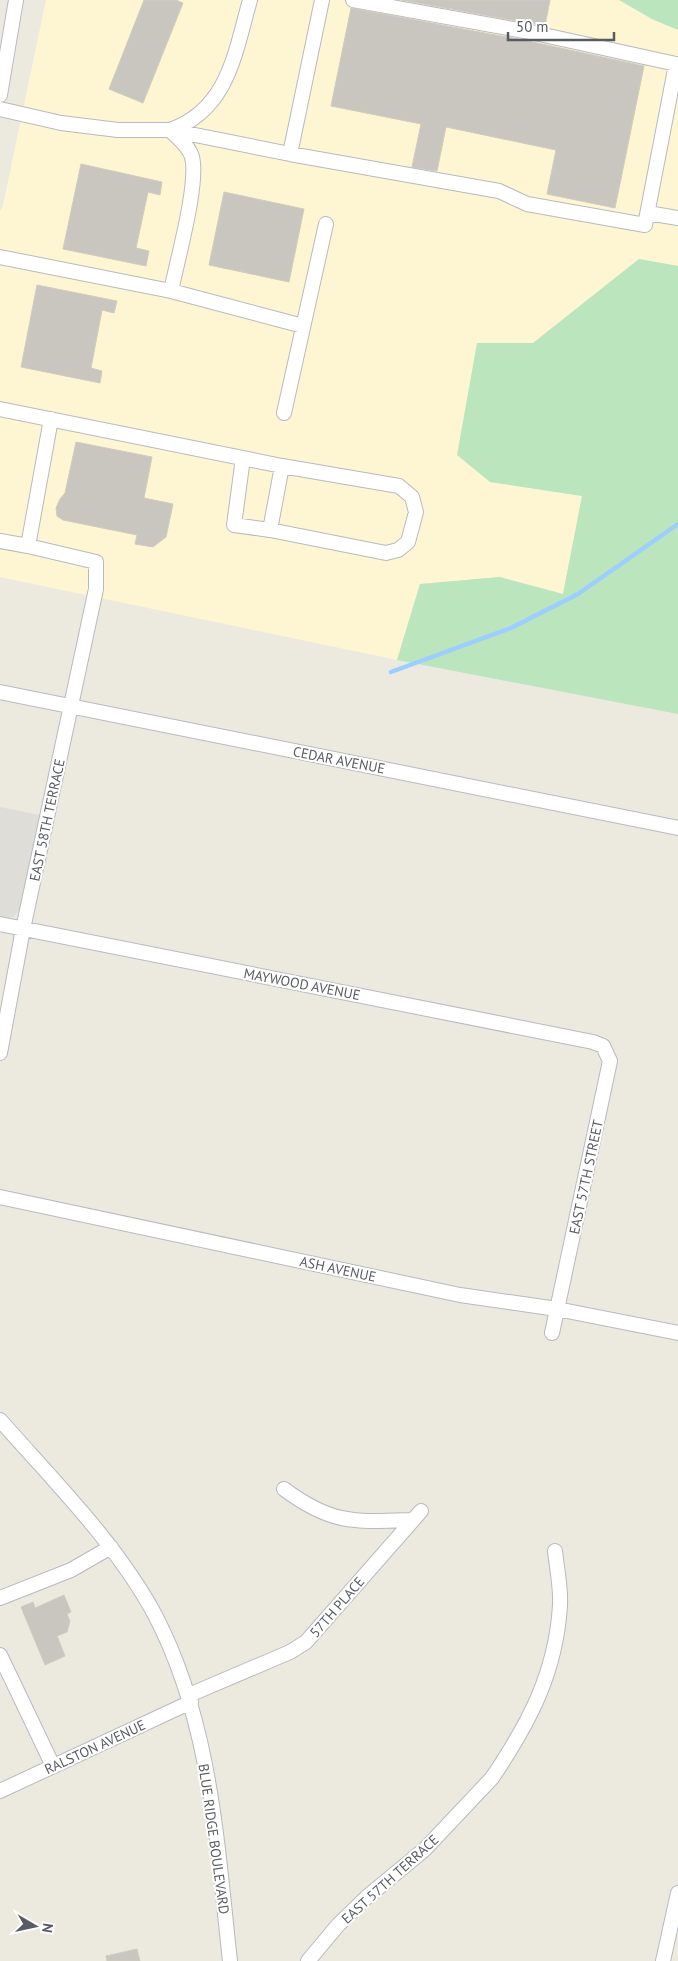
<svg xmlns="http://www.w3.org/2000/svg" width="678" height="1961" font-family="'PT Sans',sans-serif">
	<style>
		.commercial { fill: #fef6d2 }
		.industrial { fill: #dfddd7 }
		.green { fill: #bbe5bd }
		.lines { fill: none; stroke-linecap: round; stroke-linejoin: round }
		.stream { stroke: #9ccfff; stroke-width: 4.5 }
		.building { fill: #c9c6bf; stroke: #d0ccbe }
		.minor-casing { stroke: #b7babf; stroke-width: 16 }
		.minor { stroke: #fff; stroke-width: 14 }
		.labels { text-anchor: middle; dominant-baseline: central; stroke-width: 4; stroke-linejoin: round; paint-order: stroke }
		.street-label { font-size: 14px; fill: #585c61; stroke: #fff }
	</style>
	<rect width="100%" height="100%" fill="#eceadf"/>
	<!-- commercial -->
	<path class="commercial" d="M 46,0 L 619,0 L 652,19 L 678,30 L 678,266 L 639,259 L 533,343 L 477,344 L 490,482 L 582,496 L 563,594 L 500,577 L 420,584 L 397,660 L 0,577 L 0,211 L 3,205 Z"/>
	<!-- industrial -->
	<path class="industrial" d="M 0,807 L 40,815 L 20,908 L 14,917 L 7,918 L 0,917 Z"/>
	<!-- green -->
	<path class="green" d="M 619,0 L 678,0 L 678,30 L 652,19 Z
		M 639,259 L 678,266 L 678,714 L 397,660 L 420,584 L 500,577 L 563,594 L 582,496 L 490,482 L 457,455 L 477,343 L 533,343 Z"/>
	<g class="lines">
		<!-- stream -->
		<path class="stream" d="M 391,672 L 511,628 L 578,594 L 678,524"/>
	</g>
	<!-- building -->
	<path class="building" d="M 144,0 L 176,0 L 183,3 L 143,103 L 109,89 Z
		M 402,0 L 550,0 L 545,26 Z
		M 351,8 L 528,41 L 644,66 L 615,208 L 547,194 L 556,150 L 446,127 L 437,171 L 417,168 L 412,167 L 421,124 L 331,106 Z
		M 81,164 L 162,182 L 160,195 L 148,192 L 136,248 L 149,251 L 146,266 L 63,249 Z
		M 224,192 L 304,209 L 289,282 L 209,265 Z
		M 37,285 L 117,301 L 114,313 L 102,310 L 91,368 L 102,371 L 100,383 L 21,367 Z
		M 76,442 L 152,457 L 144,498 L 173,504 L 166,537 L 153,547 L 135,544 L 137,535 L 63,520 L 57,516 L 56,508 L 60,499 L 65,493 Z
		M 64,1595 L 71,1612 L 67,1614 L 70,1621 L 67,1632 L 57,1636 L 65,1656 L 45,1665 L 21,1607 L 33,1602 L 35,1608 Z
		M 137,1949 L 140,1961 L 107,1961 L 106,1956 Z"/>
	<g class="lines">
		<defs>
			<path id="minor" d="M 0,95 L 16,0
				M 0,109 L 61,123 L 118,130 L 170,130 L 290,154 L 499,191 L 527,204 L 645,225 L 676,64 L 530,32 L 353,0
				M 290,154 L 322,0
				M 648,213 L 678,218
				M 0,257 L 171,291 L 303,326
				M 171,291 C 177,261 199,183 192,157 C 189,146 178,138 170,130 C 228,110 235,53 250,0
				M 0,409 L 282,466 L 270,530 L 234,525 L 243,458
				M 284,413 L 326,224
				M 270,530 L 386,553 L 398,550 L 408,542 L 416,512 L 412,497 L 399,486 L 282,466
				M 0,541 L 28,546
				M 0,692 L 678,828
				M 0,924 L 593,1042 L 603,1046 L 610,1061 L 552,1333
				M 0,1053 L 23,929 L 96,589 L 96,562 L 28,546 L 51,419
				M 0,1197 L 460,1295 L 557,1309 L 678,1333
				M 0,1420 C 53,1480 117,1544 155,1615 C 211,1722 217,1844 230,1961
				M 284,1489 C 332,1525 356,1522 413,1520
				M 0,1598 L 71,1570 L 111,1547
				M 0,1655 L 53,1766
				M 189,1695 L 290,1652 L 306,1642 L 421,1511
				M 0,1791 L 191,1702
				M 308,1961 L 338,1925 L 367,1897 L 425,1849 L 492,1778 C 529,1723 556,1673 560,1605 C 561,1588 557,1569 555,1551
				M 663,1961 L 678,1893"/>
		</defs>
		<!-- minor casing -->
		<use href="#minor" class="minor-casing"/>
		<!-- minor -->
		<use href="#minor" class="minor"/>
	</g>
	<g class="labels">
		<!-- street labels -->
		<g class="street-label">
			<text transform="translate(339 760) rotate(11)">CEDAR AVENUE</text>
			<text transform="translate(47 820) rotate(-78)">EAST 58TH TERRACE</text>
			<text transform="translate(302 984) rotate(11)">MAYWOOD AVENUE</text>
			<text transform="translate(586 1177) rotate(-78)">EAST 57TH STREET</text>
			<text transform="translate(338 1269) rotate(12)">ASH AVENUE</text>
			<text transform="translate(337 1607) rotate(-49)">57TH PLACE</text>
			<text transform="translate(95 1747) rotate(-25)">RALSTON AVENUE</text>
			<text transform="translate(214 1839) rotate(82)">BLUE RIDGE BOULEVARD</text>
			<text transform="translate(390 1879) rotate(-42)">EAST 57TH TERRACE</text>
		</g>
	</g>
	<!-- north arrow -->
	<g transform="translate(35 1926) rotate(99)" stroke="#ffffff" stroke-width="4" paint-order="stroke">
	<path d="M0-4L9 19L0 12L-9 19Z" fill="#585c61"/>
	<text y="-8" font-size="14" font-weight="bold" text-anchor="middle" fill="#585c61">N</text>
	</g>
	<!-- scale -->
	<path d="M508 32v8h106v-8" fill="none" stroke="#585c61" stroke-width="2.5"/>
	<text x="516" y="32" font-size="15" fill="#585c61" stroke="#ffffff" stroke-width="4" paint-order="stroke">50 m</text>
</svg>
